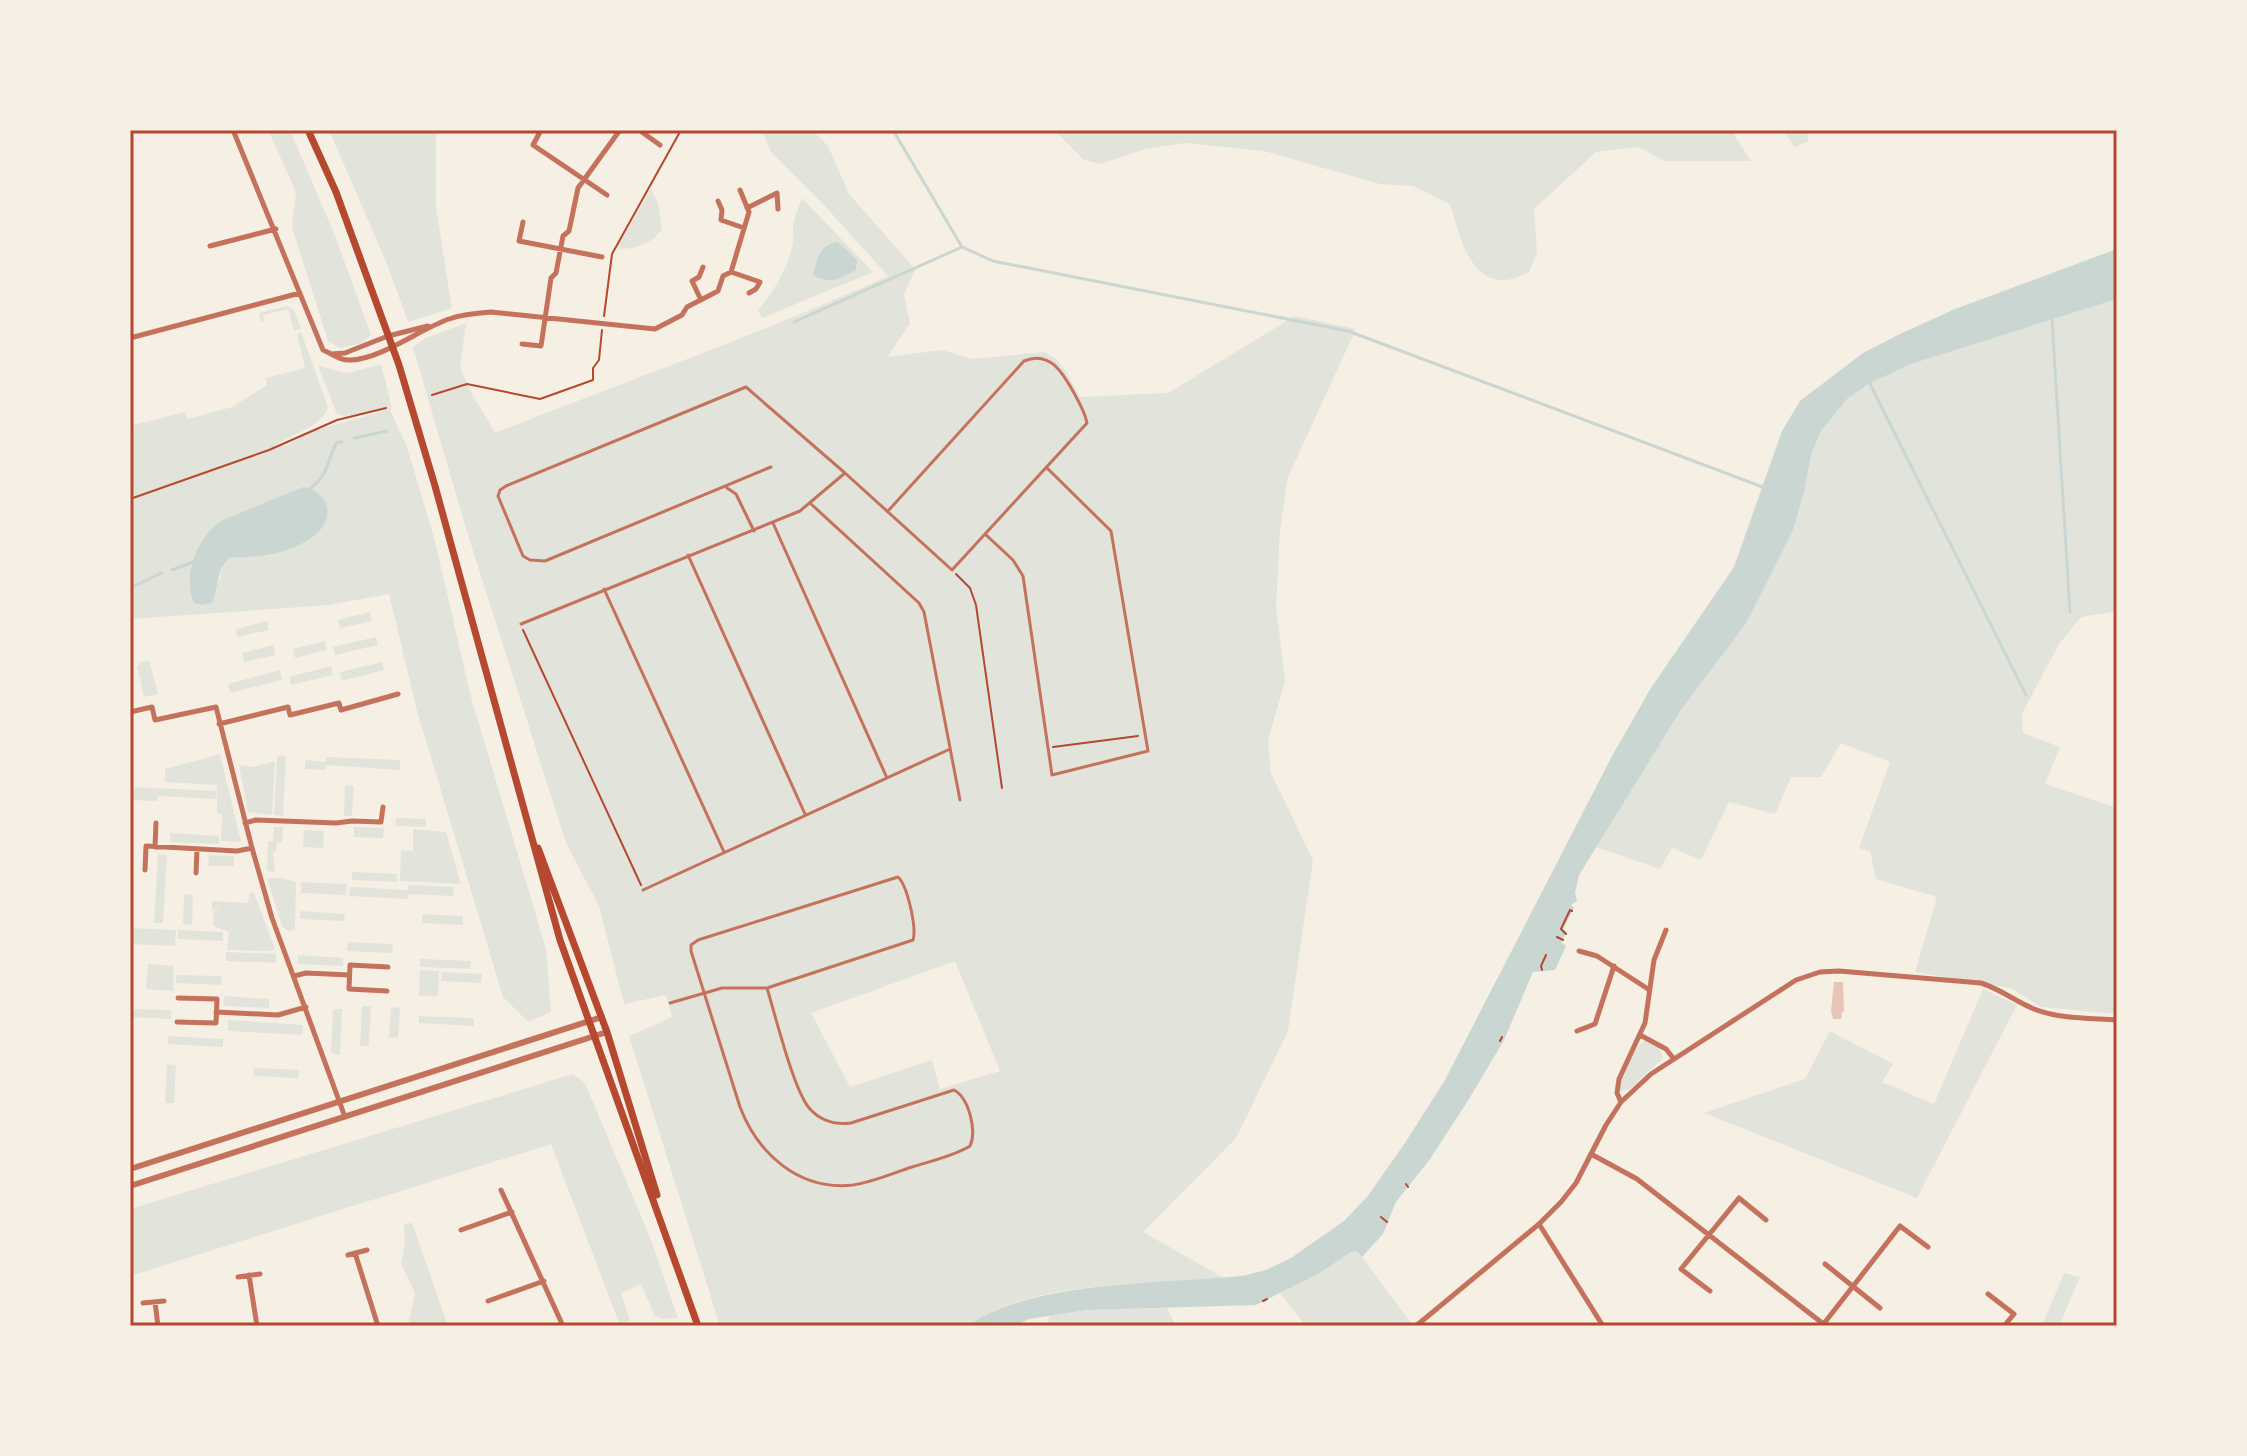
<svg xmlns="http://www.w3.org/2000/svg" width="2247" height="1456" font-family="Inter,sans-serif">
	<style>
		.green { fill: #e2e4dc; fill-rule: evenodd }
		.water { fill: #c9d6d2 }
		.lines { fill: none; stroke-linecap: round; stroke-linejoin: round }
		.stream { stroke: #c9d6d2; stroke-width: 3 }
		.building { fill: #e6c5b7 }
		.path { stroke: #b5482f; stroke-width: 2 }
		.service { stroke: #c5725c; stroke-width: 3 }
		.minor { stroke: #c5725c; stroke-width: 5 }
		.tertiary { stroke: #c5725c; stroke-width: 6 }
		.secondary { stroke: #b5482f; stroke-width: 7 }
		.neatline { fill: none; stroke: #b5482f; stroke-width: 3 }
	</style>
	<rect width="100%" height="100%" fill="#f6efe4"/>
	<!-- green -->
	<path class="green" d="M 268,130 L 290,130 L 336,238 L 371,335 L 362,343 L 340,348 L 328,341 L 292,227 L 296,192 Z
		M 329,130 L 436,130 L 436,208 L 452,308 L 408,322 L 387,264 Z
		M 762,130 L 812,130 L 828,146 L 849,194 L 915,269 L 904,295 L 910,324 L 887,357 L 942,350 L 972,359 L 1045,352 L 1056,359 L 1066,371 L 1080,397 L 1168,393 L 1295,316 L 1356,329 L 1288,477 L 1280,530 L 1276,606 L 1285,681 L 1268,740 L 1271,773 L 1313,860 L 1288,1031 L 1236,1138 L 1143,1232 L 1224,1278 C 1148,1286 1030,1279 968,1326 L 720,1326 L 629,1036 L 672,1017 L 666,995 L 624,1004 L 599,906 L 566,843 L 467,532 L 413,347 L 426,338 L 466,323 L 460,367 L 469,388 L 495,433 C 627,381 760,334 888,276 L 824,205 L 771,152 ZM 955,961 L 1000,1071 L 940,1089 L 932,1060 L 850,1087 L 811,1013 Z
		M 1054,130 L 1731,130 L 1751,161 L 1665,161 L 1638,147 L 1596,152 L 1534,209 L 1537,253 L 1529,272 C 1522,275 1513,280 1505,280 C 1467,281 1459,231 1450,204 L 1413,186 L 1380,184 L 1264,151 L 1185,143 L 1145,149 L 1101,164 L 1084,160 Z
		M 1784,130 L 1809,130 L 1808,142 L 1794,147 Z
		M 651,189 L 658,203 L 662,229 C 653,243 634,251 617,248 Z
		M 802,198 L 873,272 L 762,318 L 758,310 C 773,294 790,264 793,242 C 794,239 793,232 793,229 C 793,219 799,208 802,198 Z
		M 2117,299 L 2117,611 L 2081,617 L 2059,644 L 2022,714 L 2023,733 L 2060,747 L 2045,784 L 2117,808 L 2117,1014 L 2041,1007 L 2011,988 L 1915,972 L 1937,897 L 1876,879 L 1870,851 L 1859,848 L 1890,762 L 1841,743 L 1821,777 L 1791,777 L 1775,814 L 1729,802 L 1701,860 L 1672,848 L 1660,869 L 1596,847 L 1681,710 L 1745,625 L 1801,505 L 1811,455 L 1821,431 L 1847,399 L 1867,385 L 1908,365 Z
		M 287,306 L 294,310 L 301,329 L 294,331 L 288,309 L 263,315 L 264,322 L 261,321 L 259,313 Z
		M 301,332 L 328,407 C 322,428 290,434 276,445 L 286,446 L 309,432 L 383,411 L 344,416 L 337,414 L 318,366 L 348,373 L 381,364 L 392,408 L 390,410 L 407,447 L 435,541 L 471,697 L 546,949 L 551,1012 L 528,1022 L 503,997 L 417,711 L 389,594 L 329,605 L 130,619 L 130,426 L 185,412 L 187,419 L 232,407 L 267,385 L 266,378 L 305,368 L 297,334 ZM 290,549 L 270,555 L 229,558 L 221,568 L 220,582 L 193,562 Z
		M 370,612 L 372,621 L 340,628 L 338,620 Z
		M 267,621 L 269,630 L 237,637 L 236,629 Z
		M 376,637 L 378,645 L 335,655 L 333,647 Z
		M 325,641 L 326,650 L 295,658 L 293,649 Z
		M 273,645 L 276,655 L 244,662 L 242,653 Z
		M 149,660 L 158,694 L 144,697 L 137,667 L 141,662 Z
		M 382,662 L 384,670 L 342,681 L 340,672 Z
		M 331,666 L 333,675 L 291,685 L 289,677 Z
		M 280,670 L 282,680 L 230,693 L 228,684 Z
		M 220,754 L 241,842 L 221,841 L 222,814 L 217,813 L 217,785 L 165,782 L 165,769 Z
		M 277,756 L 286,756 L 283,816 L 274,815 Z
		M 326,757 L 400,760 L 400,770 L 326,765 L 325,770 L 305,769 L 305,760 L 325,762 Z
		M 275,761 L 272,815 L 248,812 L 239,765 L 253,767 Z
		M 345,785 L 354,786 L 352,816 L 344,816 Z
		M 130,787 L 217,791 L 216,799 L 158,796 L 157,801 L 130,800 Z
		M 396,818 L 426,819 L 426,827 L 396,826 Z
		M 274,827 L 283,827 L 282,842 L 277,842 L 276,852 L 273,852 L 275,872 L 267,871 L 268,842 L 273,841 Z
		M 354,827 L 384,828 L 383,838 L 354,837 Z
		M 413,829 L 446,832 L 461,884 L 400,881 L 401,850 L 413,851 Z
		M 304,830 L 324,831 L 323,848 L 303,847 Z
		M 170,833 L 219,836 L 219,844 L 170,842 Z
		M 158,854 L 167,855 L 163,923 L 154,923 Z
		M 209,855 L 234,856 L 234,866 L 208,866 Z
		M 352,872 L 397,874 L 397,882 L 352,880 Z
		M 267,878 L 282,878 L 296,882 L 295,930 L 288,931 L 282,926 Z
		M 301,882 L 347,884 L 346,895 L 301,893 Z
		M 409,885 L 454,887 L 453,896 L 409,894 L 408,899 L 349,896 L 350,887 L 408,890 Z
		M 250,892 L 254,893 L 275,949 L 268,951 L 227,950 L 229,932 L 213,926 L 214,911 L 221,910 L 212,909 L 212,901 L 248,903 Z
		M 184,894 L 193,895 L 192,925 L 183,924 Z
		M 300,911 L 345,914 L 344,921 L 300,919 Z
		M 422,914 L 463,916 L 463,925 L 422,923 Z
		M 130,928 L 176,930 L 175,946 L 130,944 Z
		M 178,930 L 223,932 L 223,941 L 178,939 Z
		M 348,942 L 393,944 L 392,953 L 347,951 Z
		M 226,952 L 276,954 L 276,963 L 226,961 Z
		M 298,955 L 343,958 L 343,966 L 297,964 Z
		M 420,959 L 471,961 L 470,969 L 420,967 Z
		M 148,964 L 174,966 L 173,991 L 146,989 Z
		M 420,970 L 439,971 L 438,996 L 419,996 Z
		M 442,972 L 482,974 L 481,983 L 441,981 Z
		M 176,975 L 222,976 L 221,985 L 176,983 Z
		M 1983,989 L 2017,1005 L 1917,1198 L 1704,1113 L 1805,1079 L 1830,1031 L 1893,1064 L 1882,1082 L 1934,1104 Z
		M 224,996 L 269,999 L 269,1008 L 223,1006 Z
		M 362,1006 L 371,1006 L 369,1046 L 360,1046 Z
		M 391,1007 L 400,1008 L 398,1038 L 389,1037 Z
		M 130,1009 L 171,1010 L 171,1019 L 130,1017 Z
		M 333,1009 L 342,1009 L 340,1055 L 331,1053 Z
		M 419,1016 L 474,1018 L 474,1026 L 419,1023 Z
		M 228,1020 L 303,1025 L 302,1035 L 228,1031 Z
		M 168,1036 L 223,1039 L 223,1047 L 168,1044 Z
		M 1646,1040 L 1659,1047 L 1663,1058 L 1631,1088 L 1621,1092 L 1619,1088 C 1625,1073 1632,1047 1646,1040 Z
		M 167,1064 L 176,1065 L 174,1103 L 165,1103 Z
		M 254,1068 L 299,1070 L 298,1078 L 254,1076 Z
		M 573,1074 L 585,1083 L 651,1240 L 678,1318 L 662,1319 L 655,1316 L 641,1284 L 621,1293 L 630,1321 L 619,1323 L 551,1144 L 130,1276 L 130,1209 Z
		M 412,1223 L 448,1326 L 408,1326 L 415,1293 L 401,1264 L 405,1243 L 404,1224 Z
		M 1354,1251 L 1362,1257 L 1411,1323 L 1407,1326 L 1306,1326 L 1280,1293 Z
		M 2064,1273 L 2080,1277 L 2059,1326 L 2042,1326 Z
		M 1167,1308 L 1175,1325 L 1046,1326 L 1050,1315 C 1089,1308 1128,1309 1167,1308 Z"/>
	<!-- water -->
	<path class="water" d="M 838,242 L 857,260 L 856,270 C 840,279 830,285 813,275 C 817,259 820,244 838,242 Z
		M 2117,249 L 2117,299 L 1908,365 L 1867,385 L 1847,399 L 1821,431 L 1811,455 L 1804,492 L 1793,530 L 1745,625 L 1681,710 L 1579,875 L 1575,893 L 1577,901 L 1571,905 L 1574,908 L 1563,929 L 1567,932 L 1561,942 L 1566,946 L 1555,970 L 1533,972 L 1504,1040 L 1469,1099 L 1430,1159 L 1396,1202 L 1383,1234 L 1362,1257 L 1357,1252 L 1351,1252 L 1321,1272 L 1256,1305 L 1086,1310 L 1029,1319 L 1013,1326 L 968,1326 C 1030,1280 1165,1284 1242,1276 L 1266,1270 L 1291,1258 L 1344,1221 L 1367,1197 L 1405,1143 L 1445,1080 L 1611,758 L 1651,688 L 1734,567 L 1782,431 L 1800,401 L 1863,353 L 1900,334 L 1955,309 Z
		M 303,487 C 314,488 323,495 326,505 C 336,532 293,550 273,554 C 259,557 243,557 229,558 L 221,568 L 213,602 L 203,605 L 194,603 C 182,576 197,537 221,521 Z"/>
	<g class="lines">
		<!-- stream -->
		<path class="stream" d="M 893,130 L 962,247 L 993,261 L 1348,331 L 1768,489
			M 2052,320 L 2070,612
			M 794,322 L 962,247
			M 1868,380 L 2026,695
			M 354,438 L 387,431
			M 311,488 C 330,473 326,461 337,442 L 342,442
			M 172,570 L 193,562
			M 130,588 L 162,573"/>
	</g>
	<!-- building -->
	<path class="building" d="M 1834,982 L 1843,982 L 1844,1012 L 1842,1012 L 1841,1019 L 1833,1019 L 1831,1011 Z"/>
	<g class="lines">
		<!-- path -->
		<path class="path" d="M 604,316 L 612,254 L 681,130
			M 432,395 L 467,384 L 540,399 L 593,380 L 593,368 L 599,360 L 602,330
			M 130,499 L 269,450 L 337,420 L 386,408
			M 956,574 L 970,588 L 976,605 L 1002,788
			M 523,630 L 641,885
			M 1053,747 L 1138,736
			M 1566,934 L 1561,929 L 1570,910 L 1572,911
			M 1557,937 L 1563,940
			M 1542,970 L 1541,966 L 1546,955
			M 1500,1041 L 1502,1037
			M 1406,1184 L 1408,1187
			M 1381,1217 L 1387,1222
			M 1263,1301 L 1267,1299
			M 663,1325 L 664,1326"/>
		<!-- service -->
		<path class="service" d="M 845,473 L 952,570 L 1087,423 C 1085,412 1079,402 1074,393 C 1063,373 1050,350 1024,361 L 888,511
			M 727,488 L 736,494 L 754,531
			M 811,504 L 919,603 L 924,612 L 960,800
			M 773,523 L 887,778
			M 985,534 L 1013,560 L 1023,576 L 1052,775 L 1148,751 L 1111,531 L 1047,468
			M 688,555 L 805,814
			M 604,589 L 724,852
			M 521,624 L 800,511 L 845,473 L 746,387 L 506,486 L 500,490 L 498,496 L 523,556 L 530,560 L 545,561 L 771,467
			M 643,890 L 950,749
			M 670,1003 L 722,988 L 767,988 L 913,940 C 917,927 907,885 898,877 L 698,940 L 691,945 L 691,951 L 740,1107 C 758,1154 799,1191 853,1185 C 873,1182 893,1173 912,1167 C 931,1161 954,1156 970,1146 C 977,1131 969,1098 954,1090 L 851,1123 C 835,1125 821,1121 810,1109 C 794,1092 775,1014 767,988"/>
		<!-- minor -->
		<path class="minor" d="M 233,130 L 323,350 C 333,354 340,361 351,360 C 381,359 420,329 449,319 C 463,314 477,313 491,312 L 655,329 L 682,315 L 687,307 L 718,291 L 723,276 L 731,272 L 749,212 L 740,190
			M 639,130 L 660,145
			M 540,132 L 533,145 L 607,195
			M 718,201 L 722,210 L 721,220 L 744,228
			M 747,208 L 777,193 L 778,209
			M 523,222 L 519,241 L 602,257
			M 210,246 L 276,229
			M 731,272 L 760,282 L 756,289 L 749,293
			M 701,300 L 692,281 L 699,277 L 703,267
			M 130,338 L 300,293
			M 522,344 L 541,346 L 551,278 L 556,273 L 563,236 L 569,231 L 578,188 L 620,130
			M 331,354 L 345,353 L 388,336 L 428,326
			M 130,712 L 152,707 L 155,720 L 216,707 L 252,848 L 272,918 L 345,1117
			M 219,724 L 288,707 L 290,715 L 339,703 L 341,710 L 398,694
			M 245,823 L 256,820 L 336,823 L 352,821 L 381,822 L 383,807
			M 155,847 L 156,823
			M 145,870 L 146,846 L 237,851 L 252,848
			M 196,873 L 197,849
			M 1579,951 L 1597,956 L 1648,989
			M 294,976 L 306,973 L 349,975
			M 387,991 L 349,989 L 350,965 L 388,967
			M 216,1012 L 278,1015 L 306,1007
			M 177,1022 L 216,1023 L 217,999 L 178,998
			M 1577,1031 L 1595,1024 L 1614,966
			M 1640,1035 L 1666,1049 L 1674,1059
			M 1621,1102 L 1617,1093 L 1619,1079 L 1645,1023 L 1654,960 L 1666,930
			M 1591,1154 L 1637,1179 L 1826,1326
			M 501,1190 L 563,1326
			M 1539,1224 L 1603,1326
			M 461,1230 L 512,1212
			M 355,1253 L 378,1326
			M 348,1255 L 367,1250
			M 1825,1264 L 1880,1308
			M 249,1275 L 257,1326
			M 238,1277 L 260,1274
			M 1710,1291 L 1681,1269 L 1739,1198 L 1766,1220
			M 1988,1294 L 2014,1314 L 2004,1326
			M 488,1301 L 544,1281
			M 155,1302 L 158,1326
			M 143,1303 L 164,1301
			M 1416,1326 L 1539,1224 L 1561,1202 L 1576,1183 L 1606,1125 L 1621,1102 L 1651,1074 L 1796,980 L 1820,972 L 1839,971 L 1981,983 C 2000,989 2015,1001 2034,1009 C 2059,1019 2090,1018 2117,1020
			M 1822,1326 L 1900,1226 L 1928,1247"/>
		<!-- tertiary -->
		<path class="tertiary" d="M 130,1169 L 602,1017
			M 130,1186 L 607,1032"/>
		<!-- secondary -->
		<path class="secondary" d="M 308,130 L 336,192 L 399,365 L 435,486 L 560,940 L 698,1326
			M 538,848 L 607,1032 L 657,1195"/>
	</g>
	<!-- border -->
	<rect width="2247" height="1456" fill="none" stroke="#f6efe4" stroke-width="264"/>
	<rect x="132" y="132" width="1983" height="1192" class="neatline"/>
</svg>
